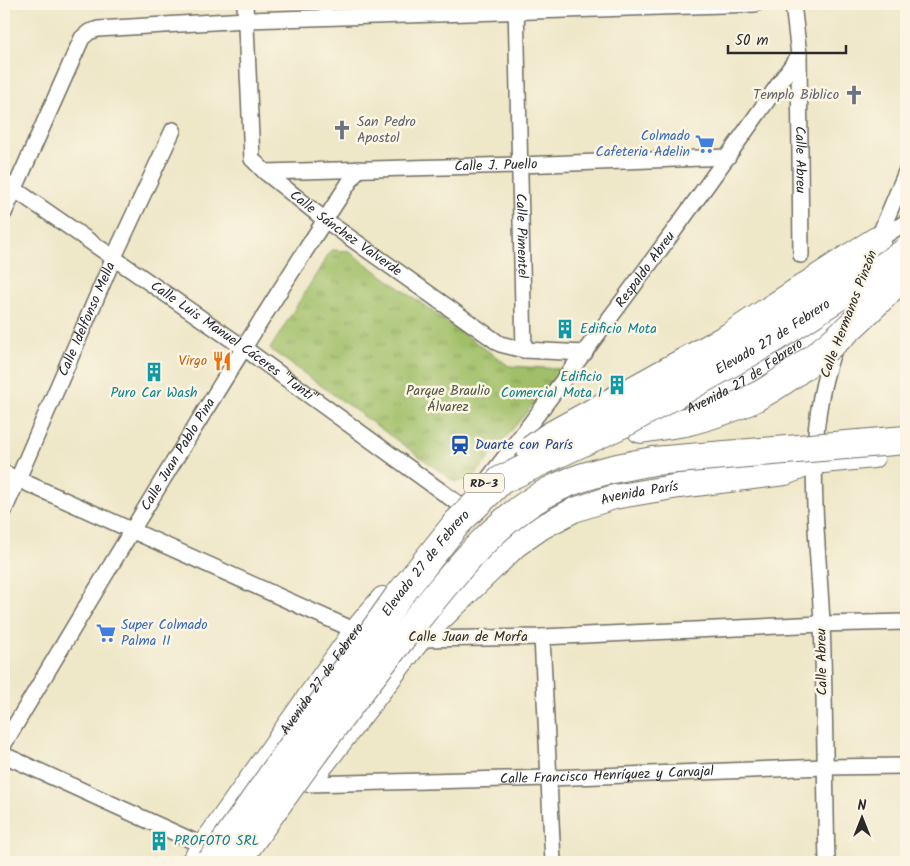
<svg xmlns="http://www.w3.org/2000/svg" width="910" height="866" font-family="Kalam,sans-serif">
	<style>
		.park { fill: url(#park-tufts); stroke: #66754a }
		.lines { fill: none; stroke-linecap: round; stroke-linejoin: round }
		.minor-casing { stroke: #6f6d62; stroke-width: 18 }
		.primary-casing { stroke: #6f6d62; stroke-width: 26 }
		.motorway-casing { stroke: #6f6d62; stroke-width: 30 }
		.minor { stroke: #fff; stroke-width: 15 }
		.primary { stroke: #fff; stroke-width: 24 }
		.motorway { stroke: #fff; stroke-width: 28 }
		.motorway-bridge-casing { stroke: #6f6d62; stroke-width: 30; stroke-linecap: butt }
		.motorway-bridge { stroke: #fff; stroke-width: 28 }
		.labels { text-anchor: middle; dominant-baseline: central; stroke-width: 5; stroke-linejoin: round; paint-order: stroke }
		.shield { fill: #fcf5e5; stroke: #6a6863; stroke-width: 1 }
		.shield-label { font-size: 12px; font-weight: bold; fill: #2b2b2b }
		.worship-label { font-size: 14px; fill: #5b616d; stroke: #fcf5e5; text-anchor: end }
		.shop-label { font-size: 14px; fill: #366cbe; stroke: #fcf5e5; text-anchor: end }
		.street-label { font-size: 14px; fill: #2b2b2b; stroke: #fcf5e5 }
		.culture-label { font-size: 14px; fill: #0d838f; stroke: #fcf5e5; text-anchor: start }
		.food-label { font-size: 14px; fill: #c56008; stroke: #fcf5e5; text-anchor: end }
		.park-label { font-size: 14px; fill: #4e573d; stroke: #fcf5e5 }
		.transit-label { font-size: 14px; fill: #164399; stroke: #fcf5e5; text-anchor: start }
	</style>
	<defs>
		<pattern id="park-tufts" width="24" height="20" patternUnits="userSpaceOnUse" patternTransform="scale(1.25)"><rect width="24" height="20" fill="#a0bf68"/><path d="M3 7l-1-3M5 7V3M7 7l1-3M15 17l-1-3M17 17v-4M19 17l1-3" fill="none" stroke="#839b56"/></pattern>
	</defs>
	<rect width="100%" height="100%" fill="#fcf5e5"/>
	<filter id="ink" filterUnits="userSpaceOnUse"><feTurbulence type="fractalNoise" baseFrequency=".02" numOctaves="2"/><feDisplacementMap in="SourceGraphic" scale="10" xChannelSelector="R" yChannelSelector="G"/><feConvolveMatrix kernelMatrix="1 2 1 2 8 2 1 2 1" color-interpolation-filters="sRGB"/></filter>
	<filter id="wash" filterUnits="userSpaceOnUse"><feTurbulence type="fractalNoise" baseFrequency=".0096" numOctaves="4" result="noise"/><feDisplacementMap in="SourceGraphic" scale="20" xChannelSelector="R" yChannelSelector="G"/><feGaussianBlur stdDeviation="1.12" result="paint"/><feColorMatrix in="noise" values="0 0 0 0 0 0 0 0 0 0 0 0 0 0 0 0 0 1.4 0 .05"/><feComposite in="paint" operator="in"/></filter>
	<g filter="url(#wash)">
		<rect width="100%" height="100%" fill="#eee7c8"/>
		<!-- park -->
		<path class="park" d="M 331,250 L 348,251 L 509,366 L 562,369 L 472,479 L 455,482 L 270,349 Z"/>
	</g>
	<g filter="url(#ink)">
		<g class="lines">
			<defs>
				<g id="minor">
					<path id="s1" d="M 245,4 L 252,159 L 265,172 L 325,220 L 500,344 L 524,350 L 585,353"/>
					<path id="s2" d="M 516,4 L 524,350"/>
					<path id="s3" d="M 793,4 L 799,55 L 801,255"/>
					<path id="s4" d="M 265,172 L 520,165 L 728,157"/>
					<path id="s5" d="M 4,182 L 244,348 L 460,505"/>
					<path d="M 4,213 L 82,38 L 89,32 L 98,29 L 246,20 L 755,4"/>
					<path d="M 877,241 L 906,222"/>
					<path d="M 875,246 L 906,172"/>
					<path d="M 4,473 L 356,631 L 363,632"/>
					<path id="s6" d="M 488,479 C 595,340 699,199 799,55"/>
					<path id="s7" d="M 4,511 L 114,257 L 173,130"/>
					<path d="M 542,637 L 553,862"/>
					<path d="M 416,639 L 542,637 L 822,624 L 906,622"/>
					<path id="s8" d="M 4,744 C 119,551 235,357 358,169"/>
					<path d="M 4,755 L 204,846"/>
					<path id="s9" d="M 307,784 L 550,778 L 824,767 L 906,766"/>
					<path d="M 827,862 C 825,783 825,703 822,624 C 818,532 801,435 835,347"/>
				</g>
				<g id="primary">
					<path id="s10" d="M 675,415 L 700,405 L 742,383 L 870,296"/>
					<path id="s11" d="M 313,776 L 419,639 L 516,545 L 542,527 L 574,510 L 614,497 L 679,486 L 785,473 L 813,462 L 873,456"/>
					<path id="s12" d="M 193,862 L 356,631 L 383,599"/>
				</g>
				<path id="motorway" d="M 848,259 L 877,241
					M 641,429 L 685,422"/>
			</defs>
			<!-- minor casing -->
			<use href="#minor" class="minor-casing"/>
			<!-- primary casing -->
			<use href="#primary" class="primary-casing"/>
			<!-- motorway casing -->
			<use href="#motorway" class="motorway-casing"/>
			<!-- minor -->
			<use href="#minor" class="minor"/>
			<!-- primary -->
			<use href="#primary" class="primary"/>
			<!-- motorway -->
			<use href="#motorway" class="motorway"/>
			<defs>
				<g id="motorway-bridge">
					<path d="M 685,422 C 708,416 729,410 750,400 C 806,372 863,317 906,272"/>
					<path d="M 531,450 L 549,437 L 728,338 L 848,259"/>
					<path id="s13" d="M 211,862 L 398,597 L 457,523 L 501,480 L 628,421 L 775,338 L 906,252"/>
					<path d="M 236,862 C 292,783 348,704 409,629 C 447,581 494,520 548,492 C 581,474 617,468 653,461 L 906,440"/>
				</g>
			</defs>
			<!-- motorway-bridge casing -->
			<use href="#motorway-bridge" class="motorway-bridge-casing"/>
			<!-- motorway-bridge -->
			<use href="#motorway-bridge" class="motorway-bridge"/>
		</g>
	</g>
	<!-- icons -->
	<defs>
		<symbol id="church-bare" viewBox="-9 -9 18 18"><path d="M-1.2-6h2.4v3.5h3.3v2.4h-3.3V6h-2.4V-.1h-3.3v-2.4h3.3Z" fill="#6b7280" stroke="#fcf5e5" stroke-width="2.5" paint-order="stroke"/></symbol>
		<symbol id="supermarket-bare" viewBox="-9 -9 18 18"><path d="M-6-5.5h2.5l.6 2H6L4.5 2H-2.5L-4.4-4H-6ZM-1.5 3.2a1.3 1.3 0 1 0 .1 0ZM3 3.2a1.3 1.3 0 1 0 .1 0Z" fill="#3f7fe0" stroke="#fcf5e5" stroke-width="2.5" paint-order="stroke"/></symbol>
		<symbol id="building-bare" viewBox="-9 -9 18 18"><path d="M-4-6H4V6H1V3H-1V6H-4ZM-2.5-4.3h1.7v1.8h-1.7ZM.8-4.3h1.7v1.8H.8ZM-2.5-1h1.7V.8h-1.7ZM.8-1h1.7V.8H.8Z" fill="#0f9aa8" stroke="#fcf5e5" stroke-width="2.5" paint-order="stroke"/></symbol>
		<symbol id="restaurant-bare" viewBox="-9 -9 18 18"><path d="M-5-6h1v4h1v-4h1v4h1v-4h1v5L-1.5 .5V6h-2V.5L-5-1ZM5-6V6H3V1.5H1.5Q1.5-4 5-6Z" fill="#e8710a" stroke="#fcf5e5" stroke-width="2.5" paint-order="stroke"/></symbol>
		<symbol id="station-bare" viewBox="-9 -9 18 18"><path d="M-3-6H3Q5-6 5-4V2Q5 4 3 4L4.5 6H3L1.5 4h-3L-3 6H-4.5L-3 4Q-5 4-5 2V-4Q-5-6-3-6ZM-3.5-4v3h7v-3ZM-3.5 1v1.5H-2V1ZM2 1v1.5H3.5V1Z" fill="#1a4fb4" stroke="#fcf5e5" stroke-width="2.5" paint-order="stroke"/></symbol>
	</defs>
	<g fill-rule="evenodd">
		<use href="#church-bare" x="840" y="81" width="28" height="28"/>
		<use href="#church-bare" x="328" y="116" width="28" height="28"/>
		<use href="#supermarket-bare" x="691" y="130" width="28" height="28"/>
		<use href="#building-bare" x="551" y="315" width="28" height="28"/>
		<use href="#restaurant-bare" x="208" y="347" width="28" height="28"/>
		<use href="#building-bare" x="140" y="358" width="28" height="28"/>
		<use href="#building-bare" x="603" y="371" width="28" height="28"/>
		<use href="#station-bare" x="446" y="431" width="28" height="28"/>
		<use href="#supermarket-bare" x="92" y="619" width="28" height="28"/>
		<use href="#building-bare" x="145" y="827" width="28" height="28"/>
	</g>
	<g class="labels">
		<!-- shield labels -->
		<rect class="shield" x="464" y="473.5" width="40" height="19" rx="4"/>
		<g class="shield-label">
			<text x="484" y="483">RD-3</text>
		</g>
		<!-- worship labels -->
		<g class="worship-label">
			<text x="839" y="95">Templo Biblico</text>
			<text x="357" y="122" text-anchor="start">San Pedro<tspan x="357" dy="16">Apostol</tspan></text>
		</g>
		<!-- shop labels -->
		<g class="shop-label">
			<text x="690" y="136">Colmado<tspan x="690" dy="16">Cafeteria Adelin</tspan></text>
			<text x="121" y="625" text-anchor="start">Super Colmado<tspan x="121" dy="16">Palma II</tspan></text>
		</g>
		<!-- street labels -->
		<g class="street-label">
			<text stroke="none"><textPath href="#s3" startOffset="156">Calle Abreu</textPath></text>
			<text stroke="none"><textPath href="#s4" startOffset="231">Calle J. Puello</textPath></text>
			<text stroke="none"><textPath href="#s1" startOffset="275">Calle Sánchez Valverde</textPath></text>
			<text stroke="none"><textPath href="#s2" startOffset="232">Calle Pimentel</textPath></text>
			<text stroke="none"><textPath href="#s6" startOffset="262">Respaldo Abreu</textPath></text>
			<text transform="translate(849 314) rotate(-69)">Calle Hermanos Pinzón</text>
			<text stroke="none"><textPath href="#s7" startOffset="209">Calle Idelfonso Mella</textPath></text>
			<text stroke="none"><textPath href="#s13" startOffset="788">Elevado 27 de Febrero</textPath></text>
			<text stroke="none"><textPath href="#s5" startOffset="280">Calle Luis Manuel Cáceres "Tunti"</textPath></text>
			<text stroke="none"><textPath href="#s10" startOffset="80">Avenida 27 de Febrero</textPath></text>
			<text stroke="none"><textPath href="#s8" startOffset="338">Calle Juan Pablo Pina</textPath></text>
			<text stroke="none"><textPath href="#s11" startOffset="444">Avenida París</textPath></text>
			<text stroke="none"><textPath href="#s13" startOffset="368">Elevado 27 de Febrero</textPath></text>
			<text x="468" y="637">Calle Juan de Morfa</text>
			<text transform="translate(822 662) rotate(-91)">Calle Abreu</text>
			<text stroke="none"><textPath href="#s12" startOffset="224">Avenida 27 de Febrero</textPath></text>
			<text stroke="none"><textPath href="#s9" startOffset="300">Calle Francisco Henríquez y Carvajal</textPath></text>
		</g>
		<!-- culture labels -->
		<g class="culture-label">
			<text x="580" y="329">Edificio Mota</text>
			<text x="602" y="377" text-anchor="end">Edificio<tspan x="602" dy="16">Comercial Mota I</tspan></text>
			<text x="154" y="393" text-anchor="middle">Puro Car Wash</text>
			<text x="174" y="841">PROFOTO SRL</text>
		</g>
		<!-- food labels -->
		<g class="food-label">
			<text x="207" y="361">Virgo</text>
		</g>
		<!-- park labels -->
		<g class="park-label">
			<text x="448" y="391">Parque Braulio<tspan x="448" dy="16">Álvarez</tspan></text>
		</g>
		<!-- transit labels -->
		<g class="transit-label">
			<text x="475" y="445">Duarte con París</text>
		</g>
	</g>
	<!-- margin -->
	<rect width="910" height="866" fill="none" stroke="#fcf5e5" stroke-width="20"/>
	<!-- north arrow -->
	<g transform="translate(862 818)" stroke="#fcf5e5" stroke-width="4" paint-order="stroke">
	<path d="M0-4L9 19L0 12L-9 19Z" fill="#2b2b2b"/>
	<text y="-8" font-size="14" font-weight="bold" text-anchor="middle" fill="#2b2b2b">N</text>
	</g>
	<!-- scale -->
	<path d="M728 45v8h118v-8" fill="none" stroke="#2b2b2b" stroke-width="2.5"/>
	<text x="735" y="45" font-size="15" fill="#2b2b2b" stroke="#fcf5e5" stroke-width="4" paint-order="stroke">50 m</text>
</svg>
